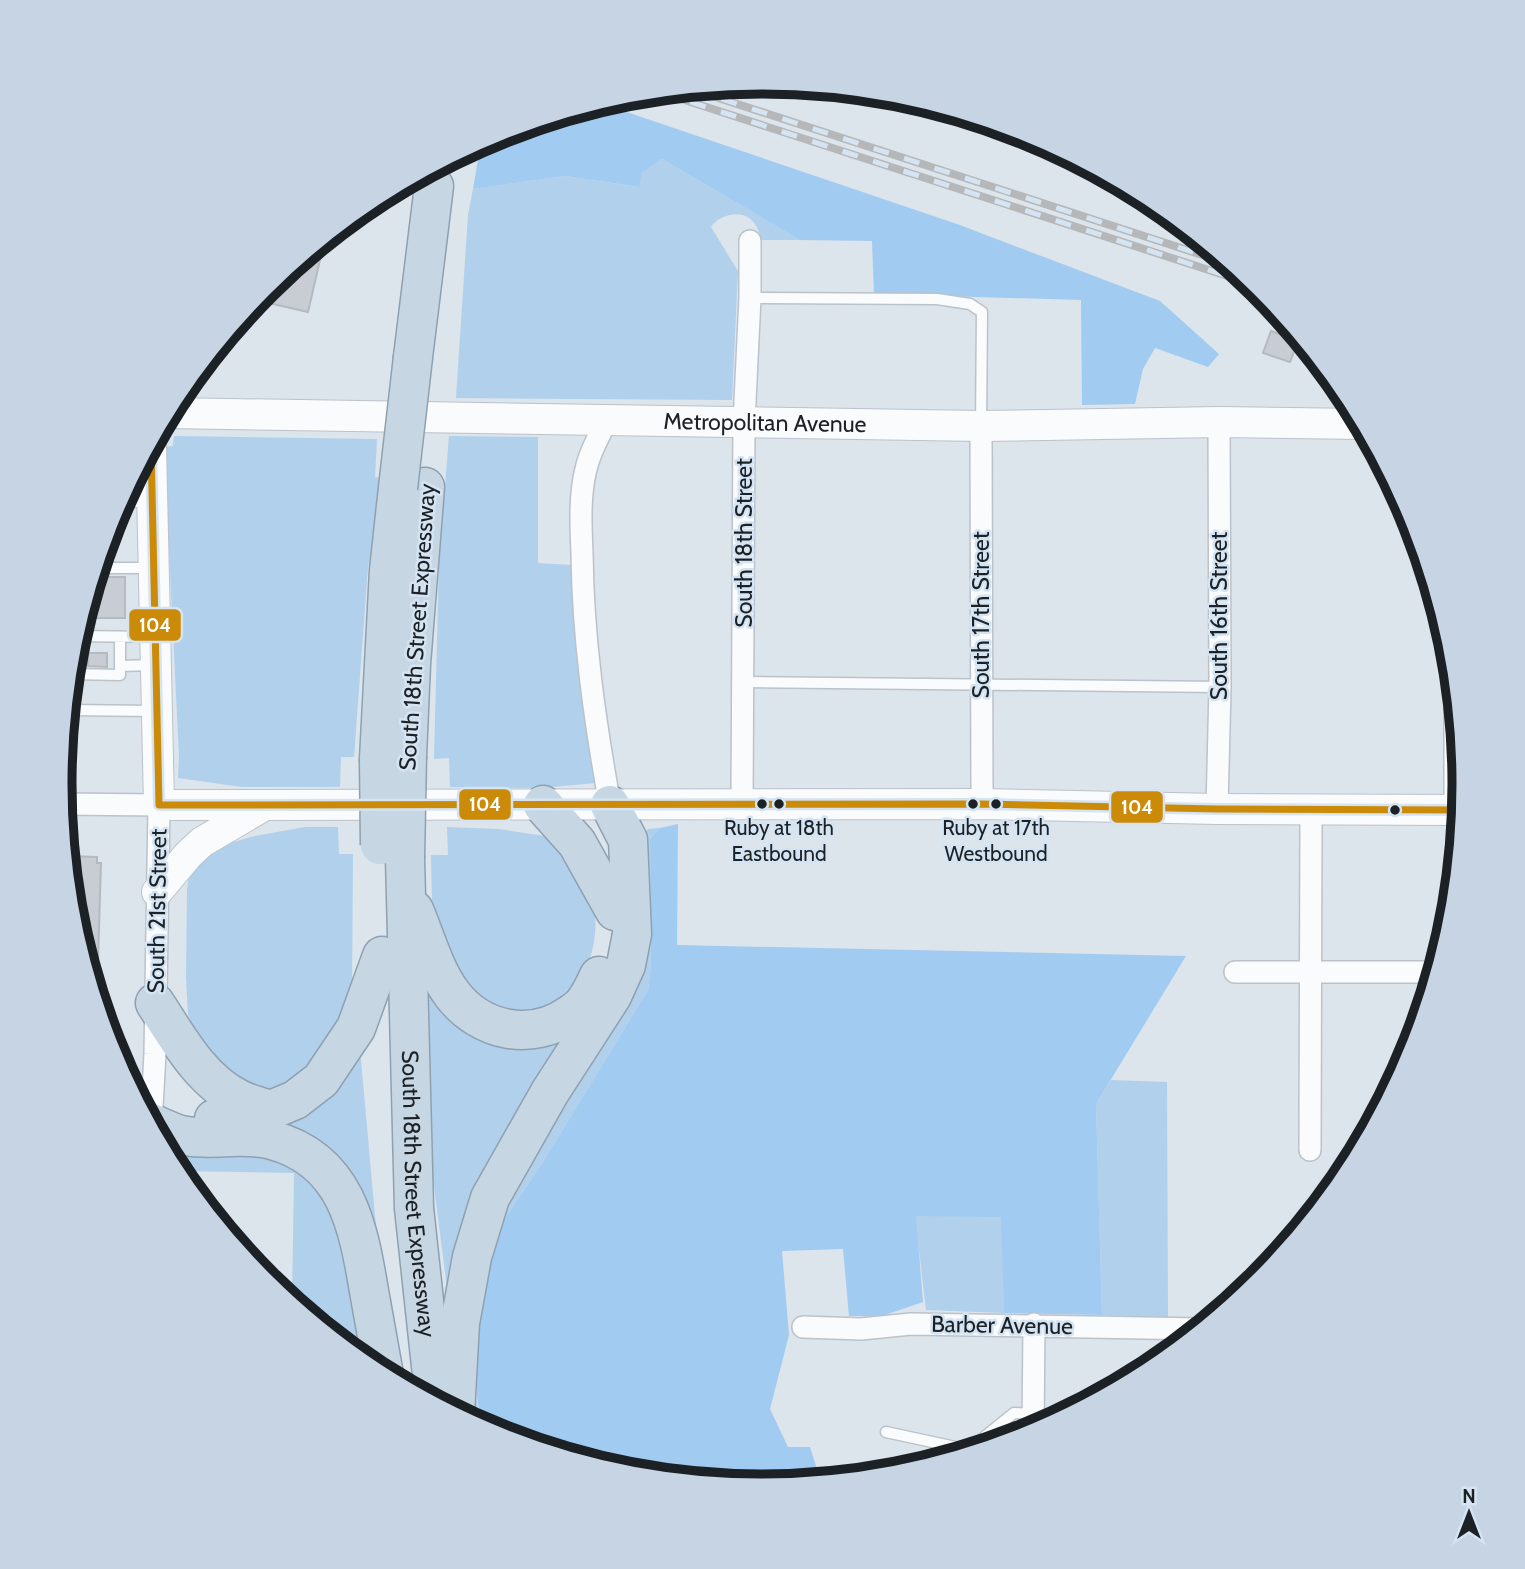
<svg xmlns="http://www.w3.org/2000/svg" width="1525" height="1569" font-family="Cabin,sans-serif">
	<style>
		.green { fill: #b1d0eb }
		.forest { fill: #a1cbf0 }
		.building { fill: #c7cdd3; stroke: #b4bac0; stroke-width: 2 }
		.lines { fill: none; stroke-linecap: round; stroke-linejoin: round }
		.lane-casing { stroke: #bcc2c9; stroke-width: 13 }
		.street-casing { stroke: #bcc2c9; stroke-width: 24 }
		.secondary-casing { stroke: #bcc2c9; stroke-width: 32 }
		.highway-casing { stroke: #8ea1b1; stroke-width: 41 }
		.lane { stroke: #fafbfc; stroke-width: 10 }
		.street { stroke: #fafbfc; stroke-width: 21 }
		.secondary { stroke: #fafbfc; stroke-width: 30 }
		.highway { stroke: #c6d6e2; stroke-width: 38 }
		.rail-casing { stroke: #b6b7b9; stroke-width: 8 }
		.rail { stroke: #d5e4f3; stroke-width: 5; stroke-dasharray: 16; stroke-linecap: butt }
		.highway-bridge-casing { stroke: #8ea1b1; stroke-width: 41; stroke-linecap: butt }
		.highway-bridge { stroke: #c6d6e2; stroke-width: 38 }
		.bus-1-casing { stroke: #d5e4f3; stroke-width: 12 }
		.bus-1 { stroke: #cb8b08; stroke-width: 7 }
		.bus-dot { fill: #1c2126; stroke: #d5e4f3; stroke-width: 2.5 }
		.labels { text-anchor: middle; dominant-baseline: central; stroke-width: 5; stroke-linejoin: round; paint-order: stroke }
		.bus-label { font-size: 21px; fill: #1c2126; stroke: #d5e4f3 }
		.street-label { font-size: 23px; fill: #1c2126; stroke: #d5e4f3 }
		.rim { fill: none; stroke: #1c2126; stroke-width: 9 }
		.line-badge { stroke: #d5e4f3; stroke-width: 2.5 }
		.badge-label { font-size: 19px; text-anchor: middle; font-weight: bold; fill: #fff }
	</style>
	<rect width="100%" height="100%" fill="#dce4ec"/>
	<!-- green -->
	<path class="green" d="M 662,159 L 800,240 L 761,240 C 760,235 758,228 755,224 C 744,208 720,214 711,227 L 738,271 L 732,400 L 456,398 L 468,215 L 473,189 L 565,176 L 638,187 L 642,173 Z
		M 174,436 L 377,439 L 375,477 L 384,478 L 368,567 L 354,757 L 341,757 L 340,787 L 242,787 L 178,778 L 179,756 L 164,447 L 173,446 Z
		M 449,436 L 538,437 L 538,563 L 571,565 L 596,783 L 541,788 L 450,787 L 449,758 L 434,759 L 439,561 Z
		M 305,827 L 338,827 L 339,854 L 353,854 L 352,988 L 328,1050 L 284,1085 L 270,1088 L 256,1088 L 231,1079 L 192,1026 L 188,1014 L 186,978 L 187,890 L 189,876 L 205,850 L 255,836 Z
		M 447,827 L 499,829 L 551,837 C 559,851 590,890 593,902 C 601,938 588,973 569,1002 L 506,1016 L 462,983 L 432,904 L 431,855 L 448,855 Z
		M 660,828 L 650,839 L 651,964 L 648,990 L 543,1162 L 504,1220 L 474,1372 L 480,1427 L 472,1423 L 471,1389 L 492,1230 L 632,987 L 643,834 L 648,829 Z
		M 424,976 L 453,1008 L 577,1024 L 450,1311 L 431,1163 Z
		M 360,1049 L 379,1260 L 278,1117 Z
		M 1111,1080 L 1167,1082 L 1168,1317 L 1102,1315 L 1096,1104 Z
		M 177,1147 L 279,1152 L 330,1194 L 372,1369 L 292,1303 L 294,1173 L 176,1171 L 166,1154 Z
		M 915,1216 L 1002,1216 L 1004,1313 L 926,1310 Z"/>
	<!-- forest -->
	<path class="forest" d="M 600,103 L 957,224 L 1160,301 L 1219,354 L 1208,367 L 1155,348 L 1143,369 L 1135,404 L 1082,405 L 1081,300 L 874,294 L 872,241 L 800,240 L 662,159 L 642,173 L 639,187 L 565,176 L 473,189 L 481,142 L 494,135 Z
		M 678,824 L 677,945 L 1186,956 L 1096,1104 L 1102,1315 L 1004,1313 L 1001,1217 L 916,1216 L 923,1302 L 882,1316 L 849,1316 L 843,1249 L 782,1251 L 789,1335 L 770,1409 L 788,1447 L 810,1447 L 821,1482 L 762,1487 L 625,1474 L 493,1434 L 481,1427 L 474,1372 L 483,1285 L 504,1220 L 543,1162 L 648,990 L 651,964 L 650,839 L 660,828 Z"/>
	<!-- building -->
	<path class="building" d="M 325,238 L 308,312 L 255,300 L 266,287 Z
		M 1271,331 L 1298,341 L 1290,362 L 1263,353 Z
		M 94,577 L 125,577 L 125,618 L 88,618 L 88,597 Z
		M 88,653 L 107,653 L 107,667 L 88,666 Z
		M 67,856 L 97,857 L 97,863 L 101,863 L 97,993 L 95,993 L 73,921 Z"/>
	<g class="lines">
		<defs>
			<path id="lane" d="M 750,298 L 937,299 L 970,304 L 982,312 L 981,425
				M 120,502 L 149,502
				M 109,529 L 114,529 L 113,515
				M 97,568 L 150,568
				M 76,636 L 154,637
				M 120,666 L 155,665
				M 70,674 L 120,675 L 120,637
				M 743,682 L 1220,687
				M 67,710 L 154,711
				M 886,1432 L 960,1448 L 978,1442 L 1014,1413 L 1033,1414"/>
			<path id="street" d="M 607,420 C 599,436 590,451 586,469 C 579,497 581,526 582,554 C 583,639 595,722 610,805
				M 981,426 L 982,804
				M 1455,676 L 1455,810
				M 61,804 L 159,805 L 155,1054 L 151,1125
				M 742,804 L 744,422 L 750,298 L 750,241
				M 1217,809 L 1220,687 L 1219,422
				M 1235,972 L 1437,972
				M 1310,1150 L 1311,810
				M 803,1327 L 861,1329 L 911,1324 L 1202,1329
				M 1033,1433 L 1034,1324"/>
			<g id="secondary">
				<path id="s1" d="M 168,413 L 981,426 L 1219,422 L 1363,424"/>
				<path d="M 151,445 L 159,805 L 982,804 L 1217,809 L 1463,810"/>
				<path d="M 157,892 L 188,855 L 202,842 L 265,805"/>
			</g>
			<g id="highway">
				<path d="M 413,357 L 434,186"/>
				<path d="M 407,756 L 411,664 L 425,487"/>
				<path d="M 379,759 L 389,570 L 398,488"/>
				<path d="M 543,805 L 577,843 L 615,911"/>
				<path id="s2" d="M 405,858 L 414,1208 L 435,1403"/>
				<path d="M 414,910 C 426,938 434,970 452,994 C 481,1032 532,1042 571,1014 C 575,1011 580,1008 583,1004 C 590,996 595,984 599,976"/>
				<path d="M 155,1003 C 178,1038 200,1080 239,1099 C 249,1104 261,1107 271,1110"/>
				<path d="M 214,1119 L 243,1118 L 271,1110 L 295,1100 L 321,1080 L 356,1028 L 382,956"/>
				<path d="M 151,1123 C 161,1127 171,1132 181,1135 C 210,1142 243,1132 272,1140 C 346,1160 358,1225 369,1291 C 374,1319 379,1347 384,1375"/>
				<path d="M 455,1413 L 460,1323 L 472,1257 L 490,1198 L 550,1092 L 612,996 L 626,965 L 632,934 L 628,840 L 610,805"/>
			</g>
		</defs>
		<!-- lane casing -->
		<use href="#lane" class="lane-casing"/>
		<!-- street casing -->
		<use href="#street" class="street-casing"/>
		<!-- secondary casing -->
		<use href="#secondary" class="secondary-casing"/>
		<!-- highway casing -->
		<use href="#highway" class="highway-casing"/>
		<!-- lane -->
		<use href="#lane" class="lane"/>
		<!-- street -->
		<use href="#street" class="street"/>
		<!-- secondary -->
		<use href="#secondary" class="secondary"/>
		<!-- highway -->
		<use href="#highway" class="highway"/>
		<defs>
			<path id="rail" d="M 691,89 L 1230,264
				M 660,92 L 1258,286"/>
		</defs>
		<!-- rail casing -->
		<use href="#rail" class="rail-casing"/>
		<!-- rail -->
		<use href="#rail" class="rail"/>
		<defs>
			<path id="highway-bridge" d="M 398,488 L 413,357
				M 379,759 L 380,845
				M 405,858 L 407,756"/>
		</defs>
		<!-- highway-bridge casing -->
		<use href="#highway-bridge" class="highway-bridge-casing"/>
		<!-- highway-bridge -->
		<use href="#highway-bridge" class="highway-bridge"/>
		<defs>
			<path id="bus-1" d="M 151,445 L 159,805
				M 159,805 L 982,804 L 1217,809 L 1463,810"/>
		</defs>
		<!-- bus-1 casing -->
		<use href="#bus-1" class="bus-1-casing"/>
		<!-- bus-1 -->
		<use href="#bus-1" class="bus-1"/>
	</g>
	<!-- markers -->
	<g class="bus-dot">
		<circle cx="762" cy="804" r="6"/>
		<circle cx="779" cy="804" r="6"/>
		<circle cx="973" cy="804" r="6"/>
		<circle cx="996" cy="804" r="6"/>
		<circle cx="1395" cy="810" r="6"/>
	</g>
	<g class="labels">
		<!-- bus labels -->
		<g class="bus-label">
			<text x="779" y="827">Ruby at 18th<tspan x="779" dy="26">Eastbound</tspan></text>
			<text x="996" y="827">Ruby at 17th<tspan x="996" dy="26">Westbound</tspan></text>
		</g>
		<!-- street labels -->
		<g class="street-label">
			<text stroke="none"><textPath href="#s1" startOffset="597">Metropolitan Avenue</textPath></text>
			<text transform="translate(744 543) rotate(-90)">South 18th Street</text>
			<text transform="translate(981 615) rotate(-90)">South 17th Street</text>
			<text transform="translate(1219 616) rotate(-90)">South 16th Street</text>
			<text transform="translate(417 627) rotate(-86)">South 18th Street Expressway</text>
			<text transform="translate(157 911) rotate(-89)">South 21st Street</text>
			<text stroke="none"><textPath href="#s2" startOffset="336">South 18th Street Expressway</textPath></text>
			<text transform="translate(1002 1325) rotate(1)">Barber Avenue</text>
		</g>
	</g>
	<!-- crop -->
	<path d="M0 0H1525V1569H0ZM72 784a690 690 0 1 1 1380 0a690 690 0 1 1-1380 0Z" fill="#c6d4e3" fill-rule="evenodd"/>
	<path class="rim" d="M72 784a690 690 0 1 1 1380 0a690 690 0 1 1-1380 0Z"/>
	<g class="line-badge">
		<rect x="128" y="608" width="54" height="34" rx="7" fill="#cb8b08"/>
		<rect x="458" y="788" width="54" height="33" rx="7" fill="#cb8b08"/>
		<rect x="1110" y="790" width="54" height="34" rx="7" fill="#cb8b08"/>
	</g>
	<g class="badge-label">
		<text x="155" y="632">104</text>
		<text x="485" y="811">104</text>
		<text x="1137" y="814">104</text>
	</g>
	<!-- north arrow -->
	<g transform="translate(1469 1513)" stroke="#d5e4f3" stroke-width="5" paint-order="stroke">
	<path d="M0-5L12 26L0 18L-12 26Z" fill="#1c2126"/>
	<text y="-10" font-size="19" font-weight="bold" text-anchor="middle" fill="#1c2126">N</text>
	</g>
</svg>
